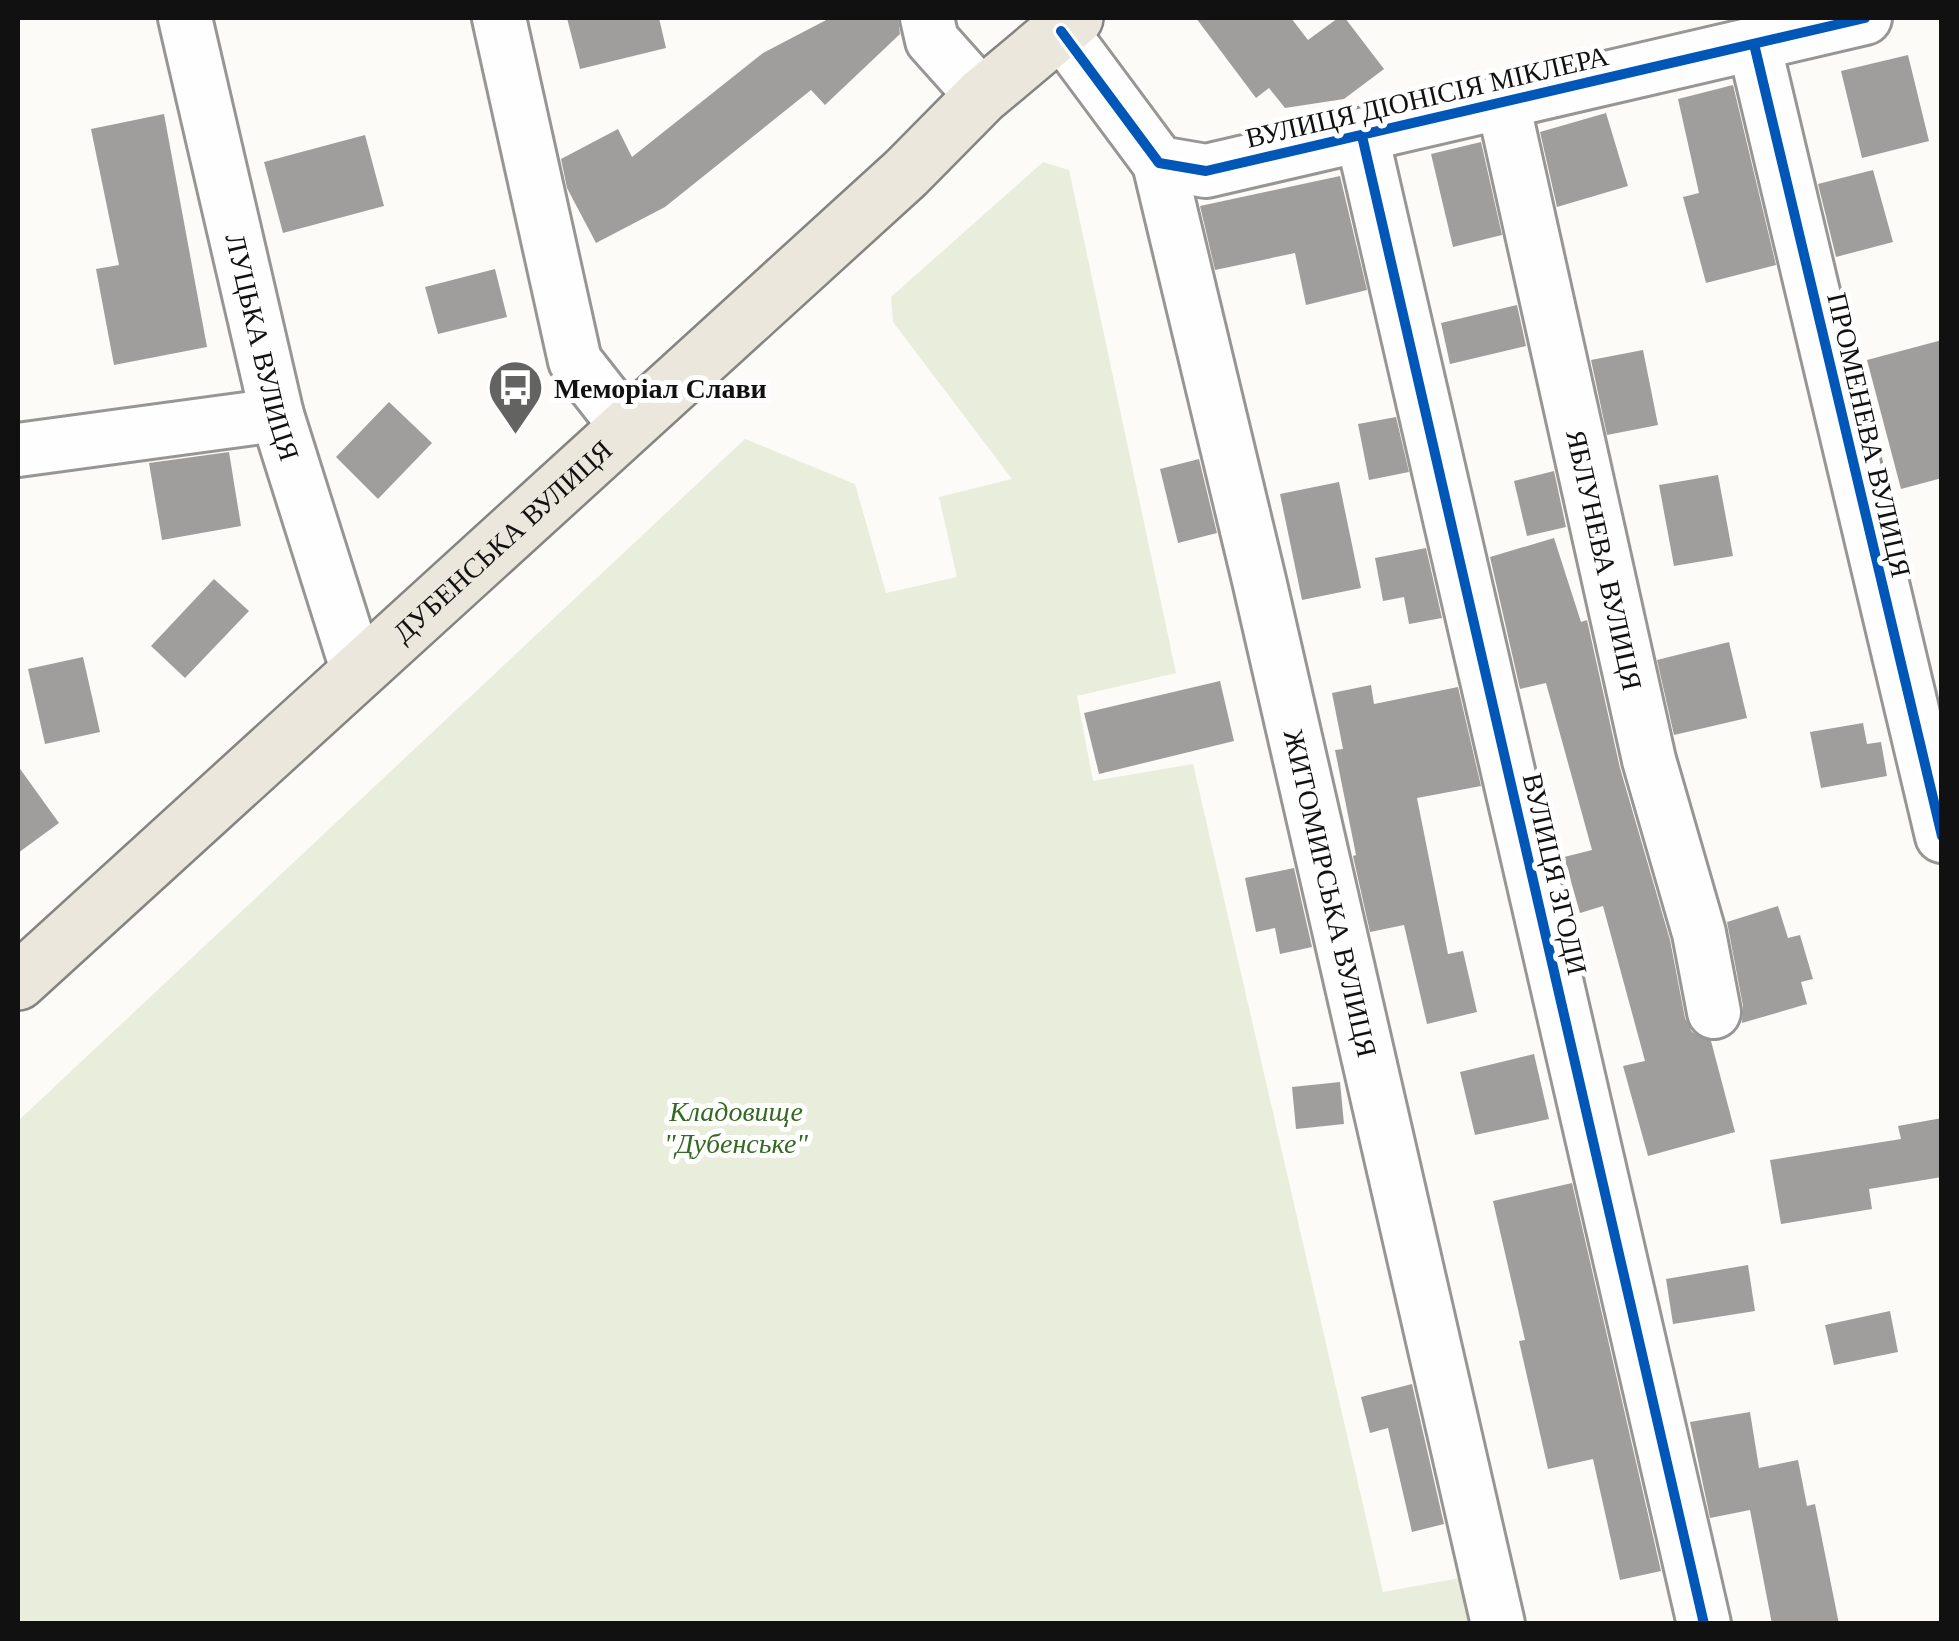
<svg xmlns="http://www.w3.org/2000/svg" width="1959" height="1641" font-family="Georgia,serif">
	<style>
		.cemetery { fill: #e9eddb }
		.building { fill: #a09e9c }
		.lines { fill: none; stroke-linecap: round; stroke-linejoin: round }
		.minor-casing { stroke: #979695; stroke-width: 58 }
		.major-casing { stroke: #848482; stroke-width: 60 }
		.minor { stroke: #fffefe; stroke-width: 52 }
		.major { stroke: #ece7dc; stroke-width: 55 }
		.cycleway-casing { stroke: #fff; stroke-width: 16 }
		.cycleway { stroke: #0057b8; stroke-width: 10 }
		.labels { text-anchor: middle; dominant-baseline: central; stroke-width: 10; stroke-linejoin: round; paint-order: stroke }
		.street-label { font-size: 28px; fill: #111; stroke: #fff }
		.poi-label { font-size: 28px; font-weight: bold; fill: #111; stroke: #fff; text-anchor: start }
		.park-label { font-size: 28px; font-style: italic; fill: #336920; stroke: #fff }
	</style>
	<rect width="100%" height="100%" fill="#fcfbf7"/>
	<!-- cemetery -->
	<path class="cemetery" d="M 1043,162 L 1069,170 L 1176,673 L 1077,696 L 1093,781 L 1193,764 L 1383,1592 L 1482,1574 L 1492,1623 L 18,1624 L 18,1121 L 745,439 L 855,484 L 886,593 L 957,577 L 939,497 L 1012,479 L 893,322 L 891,297 Z"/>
	<!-- building -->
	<path class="building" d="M 567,18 L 659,18 L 666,48 L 580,69 Z
		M 830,18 L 898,18 L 900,34 L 825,105 L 811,90 L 665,207 L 596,243 L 567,188 L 561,159 L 618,129 L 632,157 L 763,53 Z
		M 1196,18 L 1291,18 L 1308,40 L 1338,18 L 1345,18 L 1384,69 L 1344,99 L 1285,108 L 1269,88 L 1256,98 Z
		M 1908,55 L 1929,141 L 1862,158 L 1841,71 Z
		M 1733,85 L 1776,265 L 1706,283 L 1683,197 L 1699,193 L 1678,99 Z
		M 1606,113 L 1628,186 L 1557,207 L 1540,132 Z
		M 164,114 L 207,347 L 114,365 L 96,269 L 119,265 L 91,129 Z
		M 365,135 L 384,206 L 283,233 L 264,162 Z
		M 1481,142 L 1502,235 L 1453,247 L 1431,154 Z
		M 1873,170 L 1893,242 L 1836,257 L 1818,184 Z
		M 1340,176 L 1367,290 L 1306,305 L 1295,253 L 1215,270 L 1200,206 Z
		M 495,269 L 507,317 L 438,334 L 425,287 Z
		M 1517,305 L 1526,346 L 1450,364 L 1441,323 Z
		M 1942,340 L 1942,478 L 1901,489 L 1867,360 Z
		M 1643,350 L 1658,425 L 1607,435 L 1591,360 Z
		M 389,402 L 432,443 L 378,499 L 336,457 Z
		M 1396,417 L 1409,472 L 1369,480 L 1358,424 Z
		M 229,452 L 241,526 L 162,540 L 149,463 Z
		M 1199,459 L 1217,533 L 1178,543 L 1160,469 Z
		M 1554,471 L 1566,527 L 1527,536 L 1514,481 Z
		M 1718,475 L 1733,556 L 1674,566 L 1659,485 Z
		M 1339,482 L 1361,588 L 1302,600 L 1280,494 Z
		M 1554,538 L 1581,622 L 1587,620 L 1620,768 L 1670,940 L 1685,1018 L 1692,1032 L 1711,1041 L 1735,1132 L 1648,1156 L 1623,1066 L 1645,1061 L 1603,906 L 1580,913 L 1564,857 L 1592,850 L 1546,683 L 1520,689 L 1490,557 Z
		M 1426,548 L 1442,618 L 1409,624 L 1404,597 L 1383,601 L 1375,558 Z
		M 214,579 L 249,611 L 185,678 L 151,646 Z
		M 1729,642 L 1747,718 L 1674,735 L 1657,660 Z
		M 83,657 L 100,732 L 45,744 L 28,669 Z
		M 1220,681 L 1234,741 L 1099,774 L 1084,713 Z
		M 1371,685 L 1374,704 L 1458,687 L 1481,786 L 1417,798 L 1448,954 L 1463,951 L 1477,1012 L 1427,1024 L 1404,925 L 1370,932 L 1353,856 L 1356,855 L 1335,750 L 1343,749 L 1332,693 Z
		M 1863,723 L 1867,744 L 1881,742 L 1887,776 L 1821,788 L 1810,732 Z
		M 18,766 L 59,823 L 18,853 Z
		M 1294,868 L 1312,947 L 1280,954 L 1275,928 L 1256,932 L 1245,878 Z
		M 1778,906 L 1788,938 L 1800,935 L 1813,979 L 1801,982 L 1807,1004 L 1742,1023 L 1743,1006 L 1727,922 Z
		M 1534,1054 L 1549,1119 L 1475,1135 L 1460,1072 Z
		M 1340,1082 L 1344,1124 L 1296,1129 L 1292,1087 Z
		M 1942,1118 L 1942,1177 L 1869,1189 L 1872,1209 L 1781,1224 L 1770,1160 L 1901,1139 L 1898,1126 Z
		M 1572,1183 L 1661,1571 L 1620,1580 L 1593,1459 L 1548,1469 L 1519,1341 L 1525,1340 L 1493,1201 Z
		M 1748,1265 L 1755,1311 L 1673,1324 L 1666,1279 Z
		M 1890,1311 L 1898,1352 L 1834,1365 L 1825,1325 Z
		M 1412,1384 L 1444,1524 L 1412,1532 L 1388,1428 L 1370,1433 L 1361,1397 Z
		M 1750,1412 L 1759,1468 L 1798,1460 L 1807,1506 L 1815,1504 L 1839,1624 L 1772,1624 L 1750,1510 L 1710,1518 L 1690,1422 Z"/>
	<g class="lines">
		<defs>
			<g id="minor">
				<path id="s1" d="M 185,18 L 277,415 L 357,669"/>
				<path d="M 499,18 L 575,361 L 626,426"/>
				<path d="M 927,18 L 932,40 L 982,96"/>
				<path d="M 1061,31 L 1159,163 L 1206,171 L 1865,18"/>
				<path d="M 1754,44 L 1942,836"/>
				<path id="s2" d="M 1503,103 L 1649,760 L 1699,933 L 1714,1012"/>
				<path d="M 1362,136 L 1704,1624"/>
				<path id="s3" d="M 1159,163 L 1259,580 L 1498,1624"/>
				<path d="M 18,450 L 277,415"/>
			</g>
			<g id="major">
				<path id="s4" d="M 18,982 L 906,173 L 982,96 L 1075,18"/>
			</g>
		</defs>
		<!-- minor casing -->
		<use href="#minor" class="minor-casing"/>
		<!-- major casing -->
		<use href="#major" class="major-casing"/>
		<!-- minor -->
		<use href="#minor" class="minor"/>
		<!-- major -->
		<use href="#major" class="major"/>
		<defs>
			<path id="cycleway" d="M 1061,31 L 1159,163 L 1206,171 L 1865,18
				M 1754,44 L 1942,836
				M 1362,136 L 1704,1624"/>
		</defs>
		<!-- cycleway casing -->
		<use href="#cycleway" class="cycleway-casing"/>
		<!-- cycleway -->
		<use href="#cycleway" class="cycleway"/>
	</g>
	<!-- icons -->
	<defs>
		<symbol id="bus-pin" viewBox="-11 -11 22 30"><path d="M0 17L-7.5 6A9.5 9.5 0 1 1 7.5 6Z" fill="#636362" stroke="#fff"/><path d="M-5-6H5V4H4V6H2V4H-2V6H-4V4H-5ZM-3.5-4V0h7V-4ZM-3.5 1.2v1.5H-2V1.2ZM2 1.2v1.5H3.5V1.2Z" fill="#fff"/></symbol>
	</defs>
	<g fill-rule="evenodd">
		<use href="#bus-pin" x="484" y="356" width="63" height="86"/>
	</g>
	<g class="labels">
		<!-- street labels -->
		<g class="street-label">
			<text transform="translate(1427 97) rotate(-13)">ВУЛИЦЯ ДІОНІСІЯ МІКЛЕРА</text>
			<text stroke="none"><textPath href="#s1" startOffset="338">ЛУЦЬКА ВУЛИЦЯ</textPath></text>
			<text transform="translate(1869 435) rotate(77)">ПРОМЕНЕВА ВУЛИЦЯ</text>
			<text stroke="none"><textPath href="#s4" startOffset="655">ДУБЕНСЬКА ВУЛИЦЯ</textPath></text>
			<text stroke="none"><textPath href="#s2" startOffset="468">ЯБЛУНЕВА ВУЛИЦЯ</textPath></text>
			<text transform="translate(1555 874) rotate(77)">ВУЛИЦЯ ЗГОДИ</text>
			<text stroke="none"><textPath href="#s3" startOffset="750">ЖИТОМИРСЬКА ВУЛИЦЯ</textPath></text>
		</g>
		<!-- poi labels -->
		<g class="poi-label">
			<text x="554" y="388">Меморіал Слави</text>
		</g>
		<!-- park labels -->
		<g class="park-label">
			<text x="736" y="1111">Кладовище<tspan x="736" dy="32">"Дубенське"</tspan></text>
		</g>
	</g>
	<!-- border -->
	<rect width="1959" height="1641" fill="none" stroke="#111111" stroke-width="40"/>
</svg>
